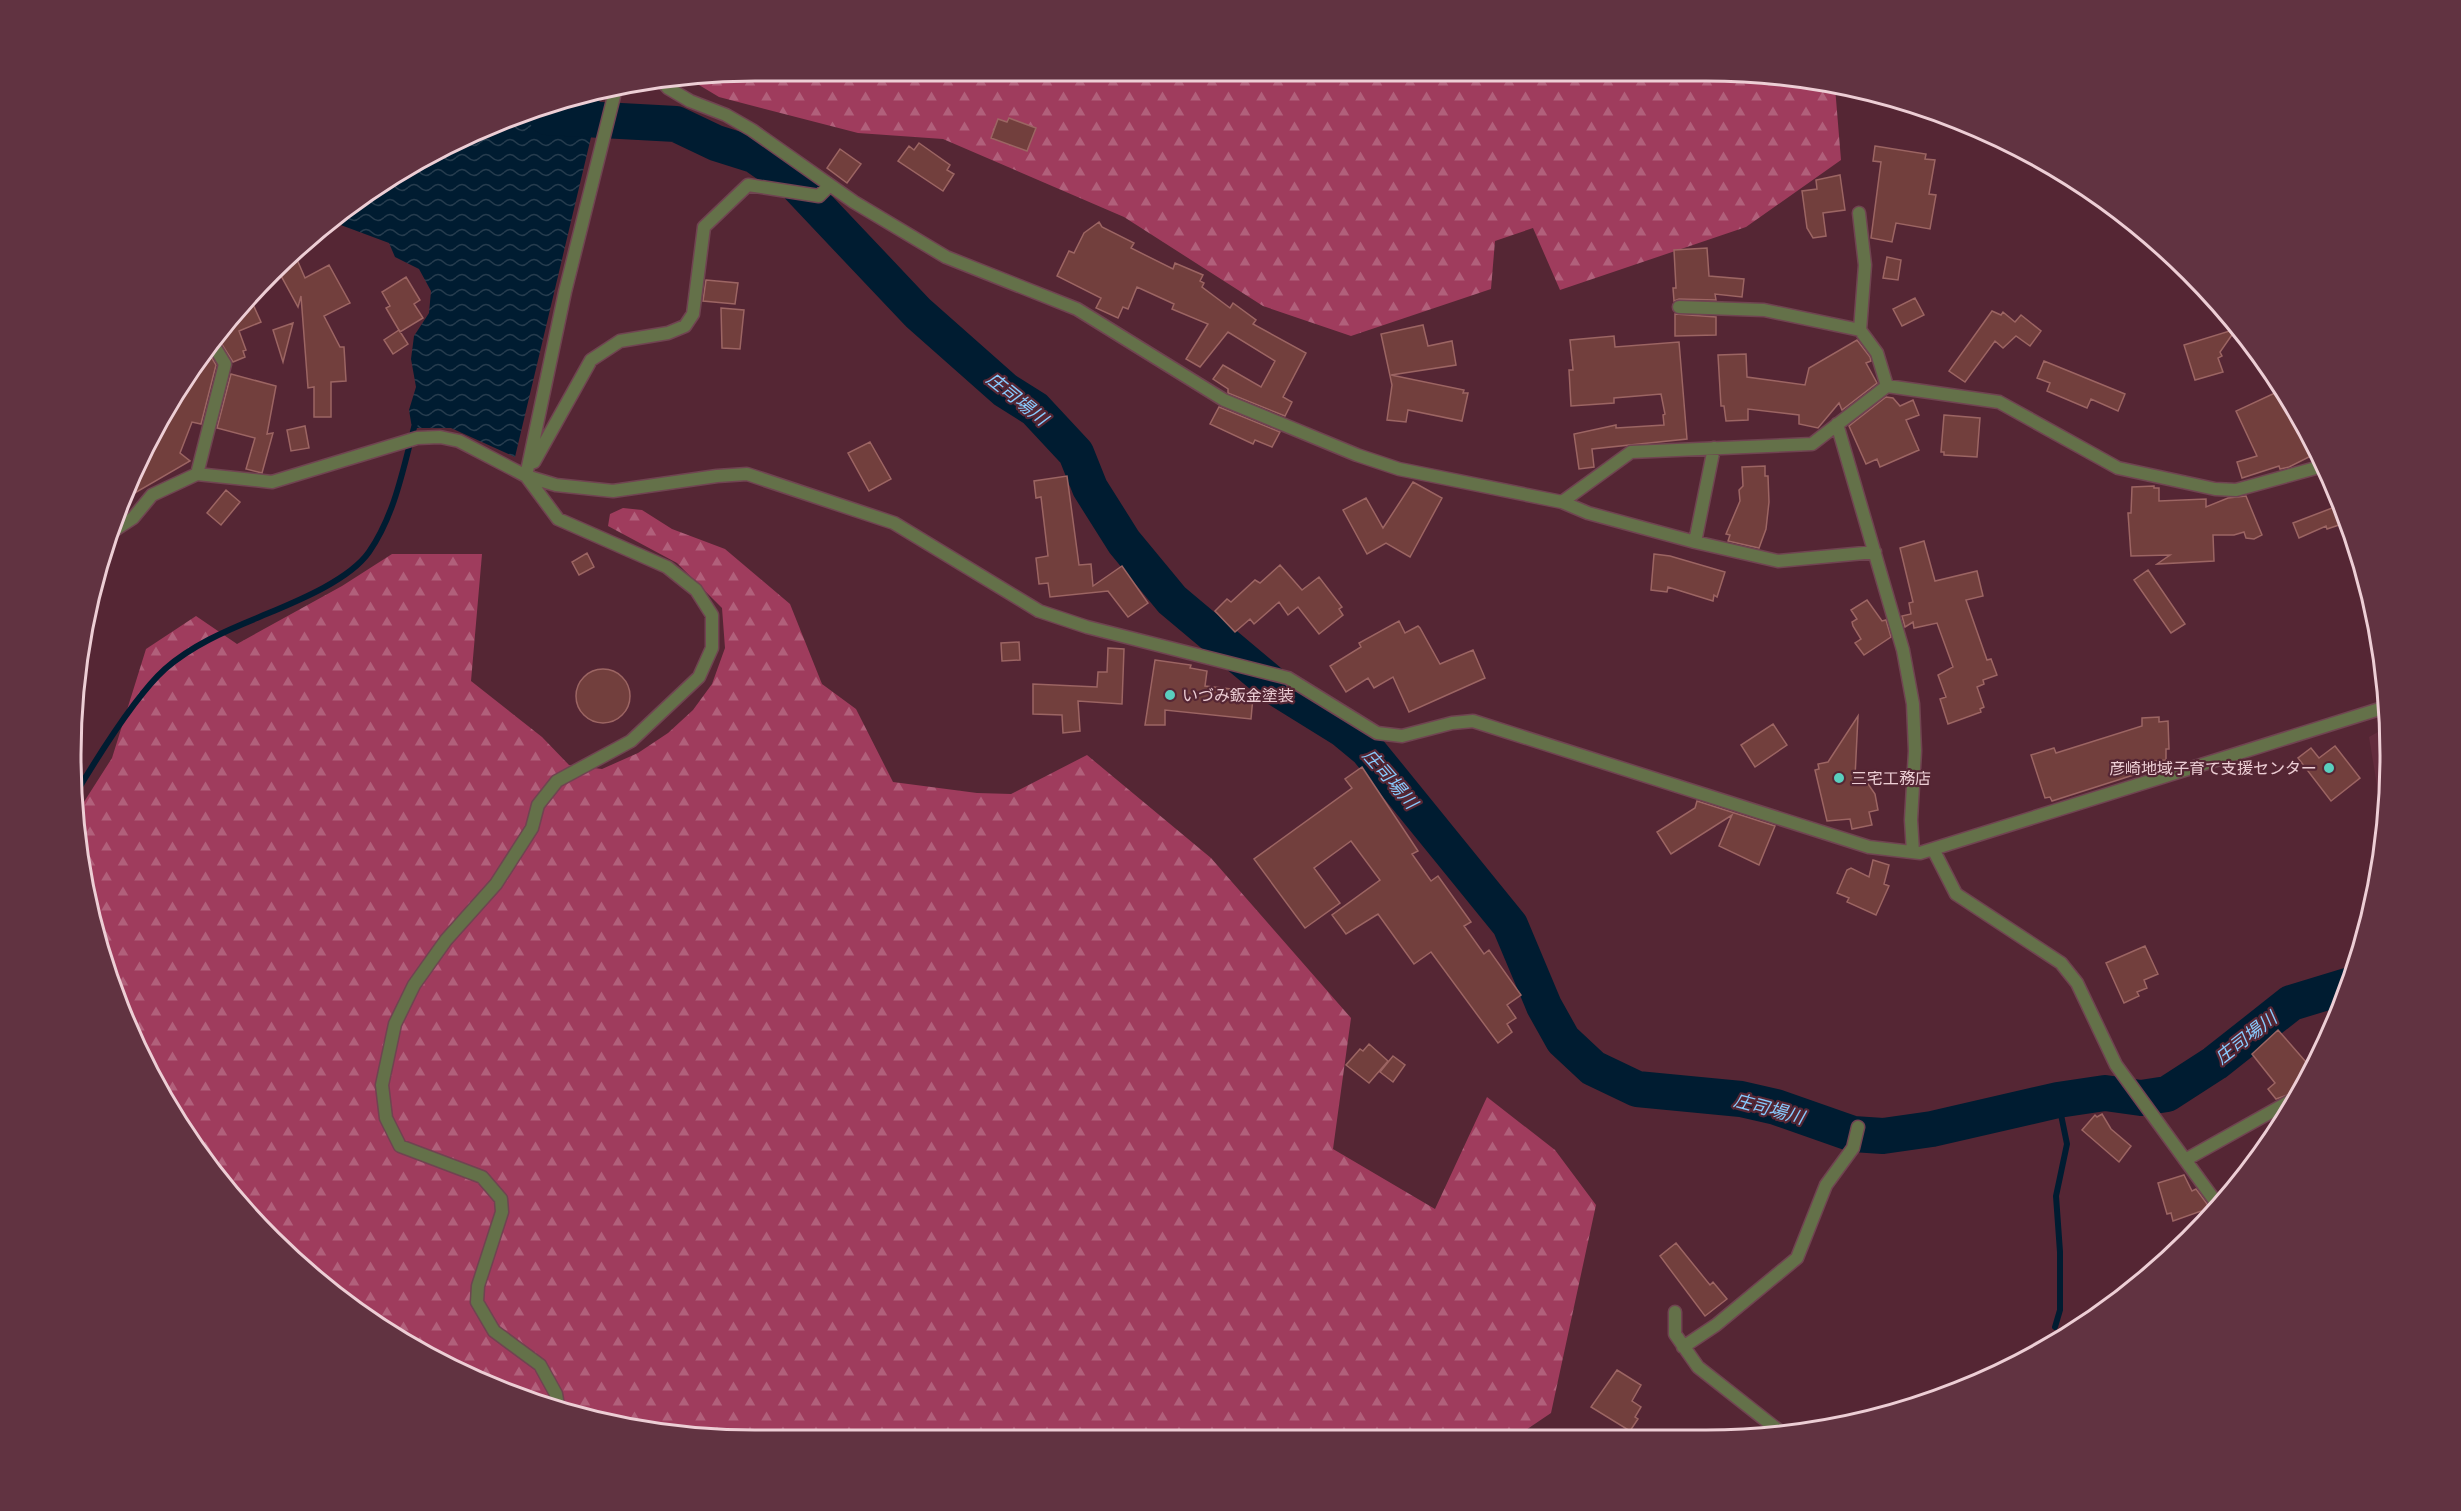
<svg xmlns="http://www.w3.org/2000/svg" width="2461" height="1511" font-family="Montserrat,'Noto Sans JP',sans-serif">
	<style>
		.built { fill: #632c3d }
		.forest { fill: url(#forest-firs) }
		.water { fill: url(#water-waves) }
		.lines { fill: none; stroke-linecap: round; stroke-linejoin: round }
		.stream { stroke: #001c31; stroke-width: 6 }
		.river { stroke: #001c31; stroke-width: 36 }
		.building { fill: #723f3d; stroke: #9c6563; stroke-width: 1.5 }
		.street-casing { stroke: #704451; stroke-width: 15 }
		.street { stroke: #647149; stroke-width: 12 }
		.poi-dot { fill: #5acebe; stroke: #552634; stroke-width: 2 }
		.labels { text-anchor: middle; dominant-baseline: central; stroke-width: 4.5; stroke-linejoin: round; paint-order: stroke }
		.poi-label { font-size: 16px; fill: #edced5; stroke: #552634; text-anchor: start }
		.water-label { font-size: 18px; font-style: italic; fill: #89cbfe; stroke: #552634 }
		.rim { fill: none; stroke: #edced5; stroke-width: 3 }
	</style>
	<defs>
		<pattern id="forest-firs" width="22" height="20" patternUnits="userSpaceOnUse" patternTransform="scale(1.5)"><rect width="22" height="20" fill="#9f3c5d"/><path d="M5 1l3.5 6h-7zM16 11l3.5 6h-7z" fill="#b1607b"/></pattern>
		<pattern id="water-waves" width="16" height="10" patternUnits="userSpaceOnUse" patternTransform="scale(1.5)"><rect width="16" height="10" fill="#001c31"/><path d="M0 5q4-4 8 0t8 0" fill="none" stroke="#263c4e"/></pattern>
	</defs>
	<rect width="100%" height="100%" fill="#552634"/>
	<!-- built -->
	<path class="built" d="M 2387,727 L 2389,800 L 2384,828 L 2369,737 Z"/>
	<!-- forest -->
	<path class="forest" d="M 684,76 L 1795,76 L 1835,87 L 1841,160 L 1746,227 L 1560,290 L 1533,228 L 1495,241 L 1491,289 L 1351,336 L 1263,306 L 1124,217 L 943,139 L 858,133 L 719,97 Z
		M 623,508 L 642,510 L 672,529 L 725,549 L 790,604 L 822,684 L 856,709 L 893,782 L 977,793 L 1011,794 L 1087,755 L 1211,858 L 1351,1018 L 1333,1149 L 1435,1209 L 1487,1097 L 1555,1150 L 1596,1205 L 1551,1413 L 1514,1438 L 666,1435 L 494,1388 L 339,1299 L 271,1240 L 186,1136 L 107,975 L 76,845 L 75,816 L 112,758 L 146,649 L 196,616 L 237,644 L 342,586 L 392,554 L 482,554 L 471,681 L 542,737 L 569,765 L 602,769 L 638,753 L 668,733 L 693,710 L 712,684 L 725,648 L 722,608 L 677,563 L 608,526 L 610,514 Z"/>
	<!-- water -->
	<path class="water" d="M 602,91 L 515,457 L 451,428 L 412,428 L 409,410 L 416,387 L 411,359 L 414,336 L 429,313 L 431,291 L 419,269 L 395,257 L 389,243 L 330,221 L 339,212 L 452,141 L 536,107 Z"/>
	<g class="lines">
		<!-- stream -->
		<path class="stream" d="M 73,798 C 95,761 135,696 165,669 C 191,646 225,631 257,618 C 290,604 348,582 369,552 C 396,513 404,464 416,420
			M 2055,1327 L 2060,1310 L 2060,1252 L 2056,1196 L 2067,1144 L 2058,1100"/>
		<!-- river -->
		<path class="river" d="M 547,117 L 676,124 L 716,143 L 754,155 L 795,183 L 918,313 L 1005,390 L 1035,409 L 1076,453 L 1090,488 L 1124,542 L 1172,600 L 1278,689 L 1344,730 L 1367,749 L 1510,925 L 1544,1006 L 1563,1040 L 1593,1068 L 1637,1089 L 1741,1099 L 1776,1107 L 1853,1134 L 1883,1136 L 1932,1129 L 2058,1100 L 2105,1093 L 2141,1098 L 2167,1094 L 2215,1063 L 2291,1003 L 2347,986"/>
	</g>
	<!-- building -->
	<path class="building" d="M 1009,118 L 1036,128 L 1027,151 L 991,138 L 998,119 L 1007,122 Z
		M 919,143 L 950,165 L 947,170 L 954,174 L 943,191 L 898,161 L 909,146 L 914,150 Z
		M 1875,146 L 1926,154 L 1925,159 L 1935,160 L 1929,194 L 1936,195 L 1930,229 L 1896,223 L 1892,242 L 1871,238 L 1881,162 L 1873,161 Z
		M 840,149 L 861,164 L 847,183 L 827,168 Z
		M 1840,175 L 1845,210 L 1823,213 L 1826,236 L 1813,238 L 1807,228 L 1802,191 L 1817,189 L 1816,180 Z
		M 1099,222 L 1102,227 L 1134,243 L 1131,248 L 1173,269 L 1175,263 L 1203,275 L 1200,281 L 1204,283 L 1202,287 L 1230,308 L 1233,303 L 1256,320 L 1253,324 L 1306,353 L 1283,397 L 1292,402 L 1285,416 L 1228,393 L 1228,389 L 1213,379 L 1223,365 L 1261,387 L 1275,361 L 1228,332 L 1200,367 L 1186,359 L 1208,324 L 1172,309 L 1174,304 L 1137,287 L 1128,309 L 1123,307 L 1118,318 L 1096,308 L 1101,298 L 1057,276 L 1069,251 L 1074,253 L 1084,233 Z
		M 1707,248 L 1709,276 L 1744,279 L 1742,297 L 1715,294 L 1716,300 L 1679,299 L 1674,301 L 1673,288 L 1676,288 L 1674,250 Z
		M 295,255 L 305,278 L 329,265 L 350,303 L 324,316 L 340,347 L 344,347 L 346,381 L 331,382 L 331,417 L 314,417 L 314,387 L 308,388 L 301,296 L 298,307 L 279,272 Z
		M 1887,257 L 1901,260 L 1898,280 L 1883,278 Z
		M 406,277 L 420,300 L 414,304 L 423,318 L 400,332 L 386,308 L 390,306 L 382,292 Z
		M 706,280 L 738,283 L 735,304 L 703,301 Z
		M 1915,298 L 1924,315 L 1902,326 L 1893,309 Z
		M 251,300 L 261,322 L 239,331 L 246,350 L 243,351 L 245,357 L 233,362 L 216,335 Z
		M 721,308 L 744,310 L 740,349 L 722,348 Z
		M 1992,311 L 2001,315 L 2003,312 L 2015,322 L 2021,315 L 2041,331 L 2030,346 L 2016,336 L 2003,348 L 1995,341 L 1965,382 L 1949,371 Z
		M 1675,314 L 1716,317 L 1716,335 L 1675,336 Z
		M 293,323 L 283,362 L 273,330 Z
		M 1423,325 L 1428,346 L 1452,341 L 1456,365 L 1391,375 L 1464,390 L 1463,393 L 1468,393 L 1462,421 L 1408,410 L 1406,422 L 1387,420 L 1392,385 L 1381,334 Z
		M 2236,329 L 2220,352 L 2222,356 L 2218,358 L 2223,372 L 2195,380 L 2184,345 Z
		M 399,330 L 408,344 L 393,354 L 384,340 Z
		M 1614,336 L 1615,347 L 1679,342 L 1687,439 L 1592,449 L 1594,467 L 1579,469 L 1574,434 L 1616,425 L 1616,428 L 1664,425 L 1663,415 L 1665,414 L 1661,394 L 1614,398 L 1614,403 L 1571,406 L 1569,370 L 1573,370 L 1570,340 Z
		M 1857,340 L 1870,357 L 1871,361 L 1866,363 L 1877,383 L 1842,410 L 1839,403 L 1818,428 L 1799,424 L 1799,415 L 1748,409 L 1748,420 L 1726,421 L 1724,406 L 1721,406 L 1718,355 L 1746,354 L 1747,377 L 1805,385 L 1809,368 Z
		M 206,348 L 216,365 L 201,424 L 192,422 L 180,453 L 190,461 L 121,501 L 141,452 Z
		M 2044,361 L 2125,394 L 2118,411 L 2091,399 L 2087,408 L 2047,391 L 2050,383 L 2037,378 Z
		M 231,374 L 276,386 L 267,434 L 273,433 L 262,473 L 246,469 L 255,438 L 217,428 Z
		M 2277,392 L 2279,396 L 2284,392 L 2294,406 L 2314,447 L 2312,448 L 2315,454 L 2289,467 L 2280,469 L 2279,466 L 2242,478 L 2237,462 L 2257,456 L 2236,411 Z
		M 1886,397 L 1893,398 L 1900,406 L 1913,400 L 1919,415 L 1906,420 L 1919,450 L 1880,467 L 1877,459 L 1866,464 L 1849,426 Z
		M 1219,407 L 1280,432 L 1272,447 L 1255,440 L 1253,444 L 1210,424 Z
		M 1944,415 L 1980,418 L 1977,457 L 1944,455 L 1944,452 L 1941,452 Z
		M 305,426 L 309,448 L 291,451 L 287,430 Z
		M 870,442 L 891,479 L 869,491 L 848,453 Z
		M 1765,466 L 1765,476 L 1768,476 L 1769,502 L 1766,529 L 1759,548 L 1728,541 L 1730,535 L 1726,534 L 1740,501 L 1739,490 L 1743,486 L 1742,467 Z
		M 1067,476 L 1079,565 L 1091,564 L 1093,586 L 1122,566 L 1148,603 L 1128,617 L 1108,591 L 1050,597 L 1048,583 L 1039,584 L 1036,558 L 1048,556 L 1041,497 L 1036,498 L 1034,481 Z
		M 1413,482 L 1442,498 L 1410,557 L 1386,543 L 1367,554 L 1343,510 L 1366,498 L 1383,528 Z
		M 2154,486 L 2154,488 L 2159,488 L 2159,501 L 2206,499 L 2206,507 L 2228,498 L 2246,496 L 2262,535 L 2254,539 L 2246,538 L 2244,532 L 2234,535 L 2213,535 L 2214,561 L 2157,564 L 2170,555 L 2131,556 L 2128,513 L 2131,513 L 2132,487 Z
		M 226,490 L 240,502 L 221,525 L 207,513 Z
		M 2340,505 L 2348,522 L 2327,529 L 2326,526 L 2299,538 L 2293,523 Z
		M 1924,541 L 1935,581 L 1977,571 L 1983,596 L 1966,600 L 1987,660 L 1991,659 L 1997,675 L 1983,680 L 1984,684 L 1977,687 L 1984,707 L 1980,709 L 1981,712 L 1948,724 L 1940,699 L 1946,697 L 1938,675 L 1953,667 L 1937,623 L 1914,628 L 1913,622 L 1905,627 L 1902,616 L 1911,614 L 1909,603 L 1913,602 L 1900,548 Z
		M 587,553 L 594,567 L 579,575 L 572,562 Z
		M 1654,554 L 1670,556 L 1725,572 L 1717,597 L 1714,595 L 1713,601 L 1668,587 L 1667,592 L 1651,590 Z
		M 1280,565 L 1302,590 L 1319,577 L 1342,607 L 1339,609 L 1343,615 L 1319,634 L 1298,607 L 1288,615 L 1279,602 L 1254,624 L 1250,619 L 1235,632 L 1215,611 L 1227,599 L 1231,602 L 1255,580 L 1260,583 Z
		M 2148,570 L 2185,624 L 2171,633 L 2134,580 Z
		M 1867,600 L 1882,621 L 1886,620 L 1891,637 L 1864,655 L 1855,643 L 1861,639 L 1853,626 L 1852,622 L 1857,619 L 1851,610 Z
		M 1399,621 L 1405,633 L 1418,626 L 1420,628 L 1440,664 L 1473,650 L 1485,678 L 1409,712 L 1393,677 L 1374,688 L 1368,678 L 1346,692 L 1330,666 L 1361,647 L 1359,643 Z
		M 1019,642 L 1020,660 L 1002,661 L 1001,643 Z
		M 1108,648 L 1124,649 L 1122,704 L 1078,701 L 1080,731 L 1063,733 L 1062,715 L 1033,714 L 1033,684 L 1097,687 L 1098,672 L 1107,672 Z
		M 1155,660 L 1191,665 L 1190,668 L 1207,671 L 1205,686 L 1248,691 L 1247,697 L 1253,697 L 1251,719 L 1165,710 L 1165,725 L 1145,725 Z
		M576 696a27 27 0 1 1 54 0a27 27 0 1 1-54 0Z
		M 1858,716 L 1855,777 L 1862,775 L 1875,794 L 1878,810 L 1869,812 L 1872,825 L 1852,829 L 1850,819 L 1827,821 L 1815,770 L 1819,769 L 1818,764 L 1828,762 Z
		M 2159,717 L 2159,722 L 2168,721 L 2169,749 L 2166,749 L 2166,760 L 2140,763 L 2143,772 L 2052,801 L 2050,797 L 2045,798 L 2031,755 L 2054,748 L 2056,753 L 2142,726 L 2142,718 Z
		M 1773,724 L 1787,745 L 1755,767 L 1741,745 Z
		M 2335,746 L 2360,778 L 2331,801 L 2298,758 L 2311,748 L 2319,758 Z
		M 1362,767 L 1418,851 L 1412,854 L 1431,881 L 1438,876 L 1471,922 L 1464,926 L 1484,954 L 1489,950 L 1521,995 L 1507,1005 L 1516,1018 L 1507,1024 L 1512,1032 L 1498,1043 L 1431,952 L 1414,964 L 1378,914 L 1346,934 L 1332,915 L 1380,880 L 1351,841 L 1314,868 L 1340,903 L 1305,928 L 1254,859 L 1352,788 L 1345,779 Z
		M 1697,801 L 1775,826 L 1759,865 L 1719,846 L 1732,815 L 1671,854 L 1657,832 L 1695,808 Z
		M 1873,860 L 1889,865 L 1884,884 L 1889,886 L 1876,915 L 1847,902 L 1849,898 L 1837,893 L 1847,870 L 1851,868 L 1869,877 Z
		M 2145,946 L 2158,974 L 2144,980 L 2147,988 L 2137,992 L 2139,996 L 2124,1003 L 2106,963 Z
		M 2278,1030 L 2313,1070 L 2301,1090 L 2276,1099 L 2268,1089 L 2275,1083 L 2252,1054 Z
		M 1369,1044 L 1388,1061 L 1369,1083 L 1346,1065 L 1360,1049 L 1363,1051 Z
		M 1393,1056 L 1405,1065 L 1393,1082 L 1380,1072 Z
		M 2102,1114 L 2111,1129 L 2131,1146 L 2119,1162 L 2082,1130 L 2095,1115 L 2097,1117 Z
		M 2184,1175 L 2192,1191 L 2196,1189 L 2210,1208 L 2173,1221 L 2171,1213 L 2167,1214 L 2158,1183 Z
		M 1676,1243 L 1710,1285 L 1713,1282 L 1727,1299 L 1705,1316 L 1660,1256 Z
		M 1617,1370 L 1641,1385 L 1632,1401 L 1641,1407 L 1635,1417 L 1638,1419 L 1630,1431 L 1591,1407 Z"/>
	<g class="lines">
		<defs>
			<path id="street" d="M 659,78 L 668,88 L 690,101 L 726,115 L 752,130 L 854,202 L 946,257 L 1077,309 L 1224,400 L 1357,455 L 1399,469 L 1562,502 L 1631,452 L 1812,444 L 1887,386 L 1999,402 L 2118,468 L 2215,489 L 2236,490 L 2323,466
				M 1859,213 L 1865,265 L 1860,330 L 1877,353 L 1887,386
				M 1679,307 L 1764,310 L 1860,330
				M 1837,424 L 1903,650 L 1913,704 L 1915,751 L 1911,820 L 1913,852
				M 534,462 L 591,360 L 620,341 L 668,333 L 685,326 L 693,314 L 704,227 L 748,185 L 819,196 L 830,185
				M 197,474 L 225,364 L 211,341
				M 1562,502 L 1588,513 L 1695,542 L 1778,561 L 1875,552
				M 107,535 L 133,518 L 152,495 L 197,474 L 272,482 L 417,438 L 440,437 L 459,441 L 526,476 L 556,485 L 613,491 L 717,476 L 747,474 L 894,523 L 1039,611 L 1087,627 L 1288,678 L 1377,733 L 1402,736 L 1452,723 L 1473,721 L 1869,847 L 1920,853 L 2386,707
				M 1695,542 L 1714,448
				M 1933,849 L 1956,894 L 2061,963 L 2077,983 L 2116,1065 L 2218,1205
				M 2185,1160 L 2294,1099
				M 1675,1312 L 1675,1334 L 1698,1367 L 1782,1433
				M 1683,1347 L 1716,1325 L 1797,1258 L 1826,1185 L 1853,1148 L 1858,1127
				M 2021,1361 L 2039,1348 L 2055,1344
				M 558,1406 L 556,1394 L 540,1365 L 494,1331 L 477,1302 L 478,1286 L 502,1212 L 501,1199 L 482,1177 L 400,1146 L 386,1118 L 382,1085 L 395,1024 L 414,985 L 446,940 L 496,884 L 532,828 L 538,805 L 557,781 L 631,741 L 699,677 L 712,648 L 712,615 L 696,590 L 667,567 L 558,519 L 526,476 L 565,292 L 616,88"/>
		</defs>
		<!-- street casing -->
		<use href="#street" class="street-casing"/>
		<!-- street -->
		<use href="#street" class="street"/>
	</g>
	<!-- markers -->
	<g class="poi-dot">
		<circle cx="1170" cy="695" r="6"/>
		<circle cx="2329" cy="768" r="6"/>
		<circle cx="1839" cy="778" r="6"/>
	</g>
	<g class="labels">
		<!-- poi labels -->
		<g class="poi-label">
			<text x="1182" y="695">いづみ鈑金塗装</text>
			<text x="2317" y="768" text-anchor="end">彦崎地域子育て支援センター</text>
			<text x="1851" y="778">三宅工務店</text>
		</g>
		<!-- water labels -->
		<g class="water-label">
			<text transform="translate(1017 399) rotate(39)">庄司場川</text>
			<text transform="translate(1390 779) rotate(49)">庄司場川</text>
			<text transform="translate(2246 1038) rotate(-38)">庄司場川</text>
			<text transform="translate(1769 1109) rotate(15)">庄司場川</text>
		</g>
	</g>
	<!-- crop -->
	<path d="M0 0H2461V1511H0ZM755 81H1706A674 674 0 0 1 2380 755V756A674 674 0 0 1 1706 1430H755A674 674 0 0 1 81 756V755A674 674 0 0 1 755 81Z" fill="#613341" fill-rule="evenodd"/>
	<path class="rim" d="M755 81H1706A674 674 0 0 1 2380 755V756A674 674 0 0 1 1706 1430H755A674 674 0 0 1 81 756V755A674 674 0 0 1 755 81Z"/>
</svg>
